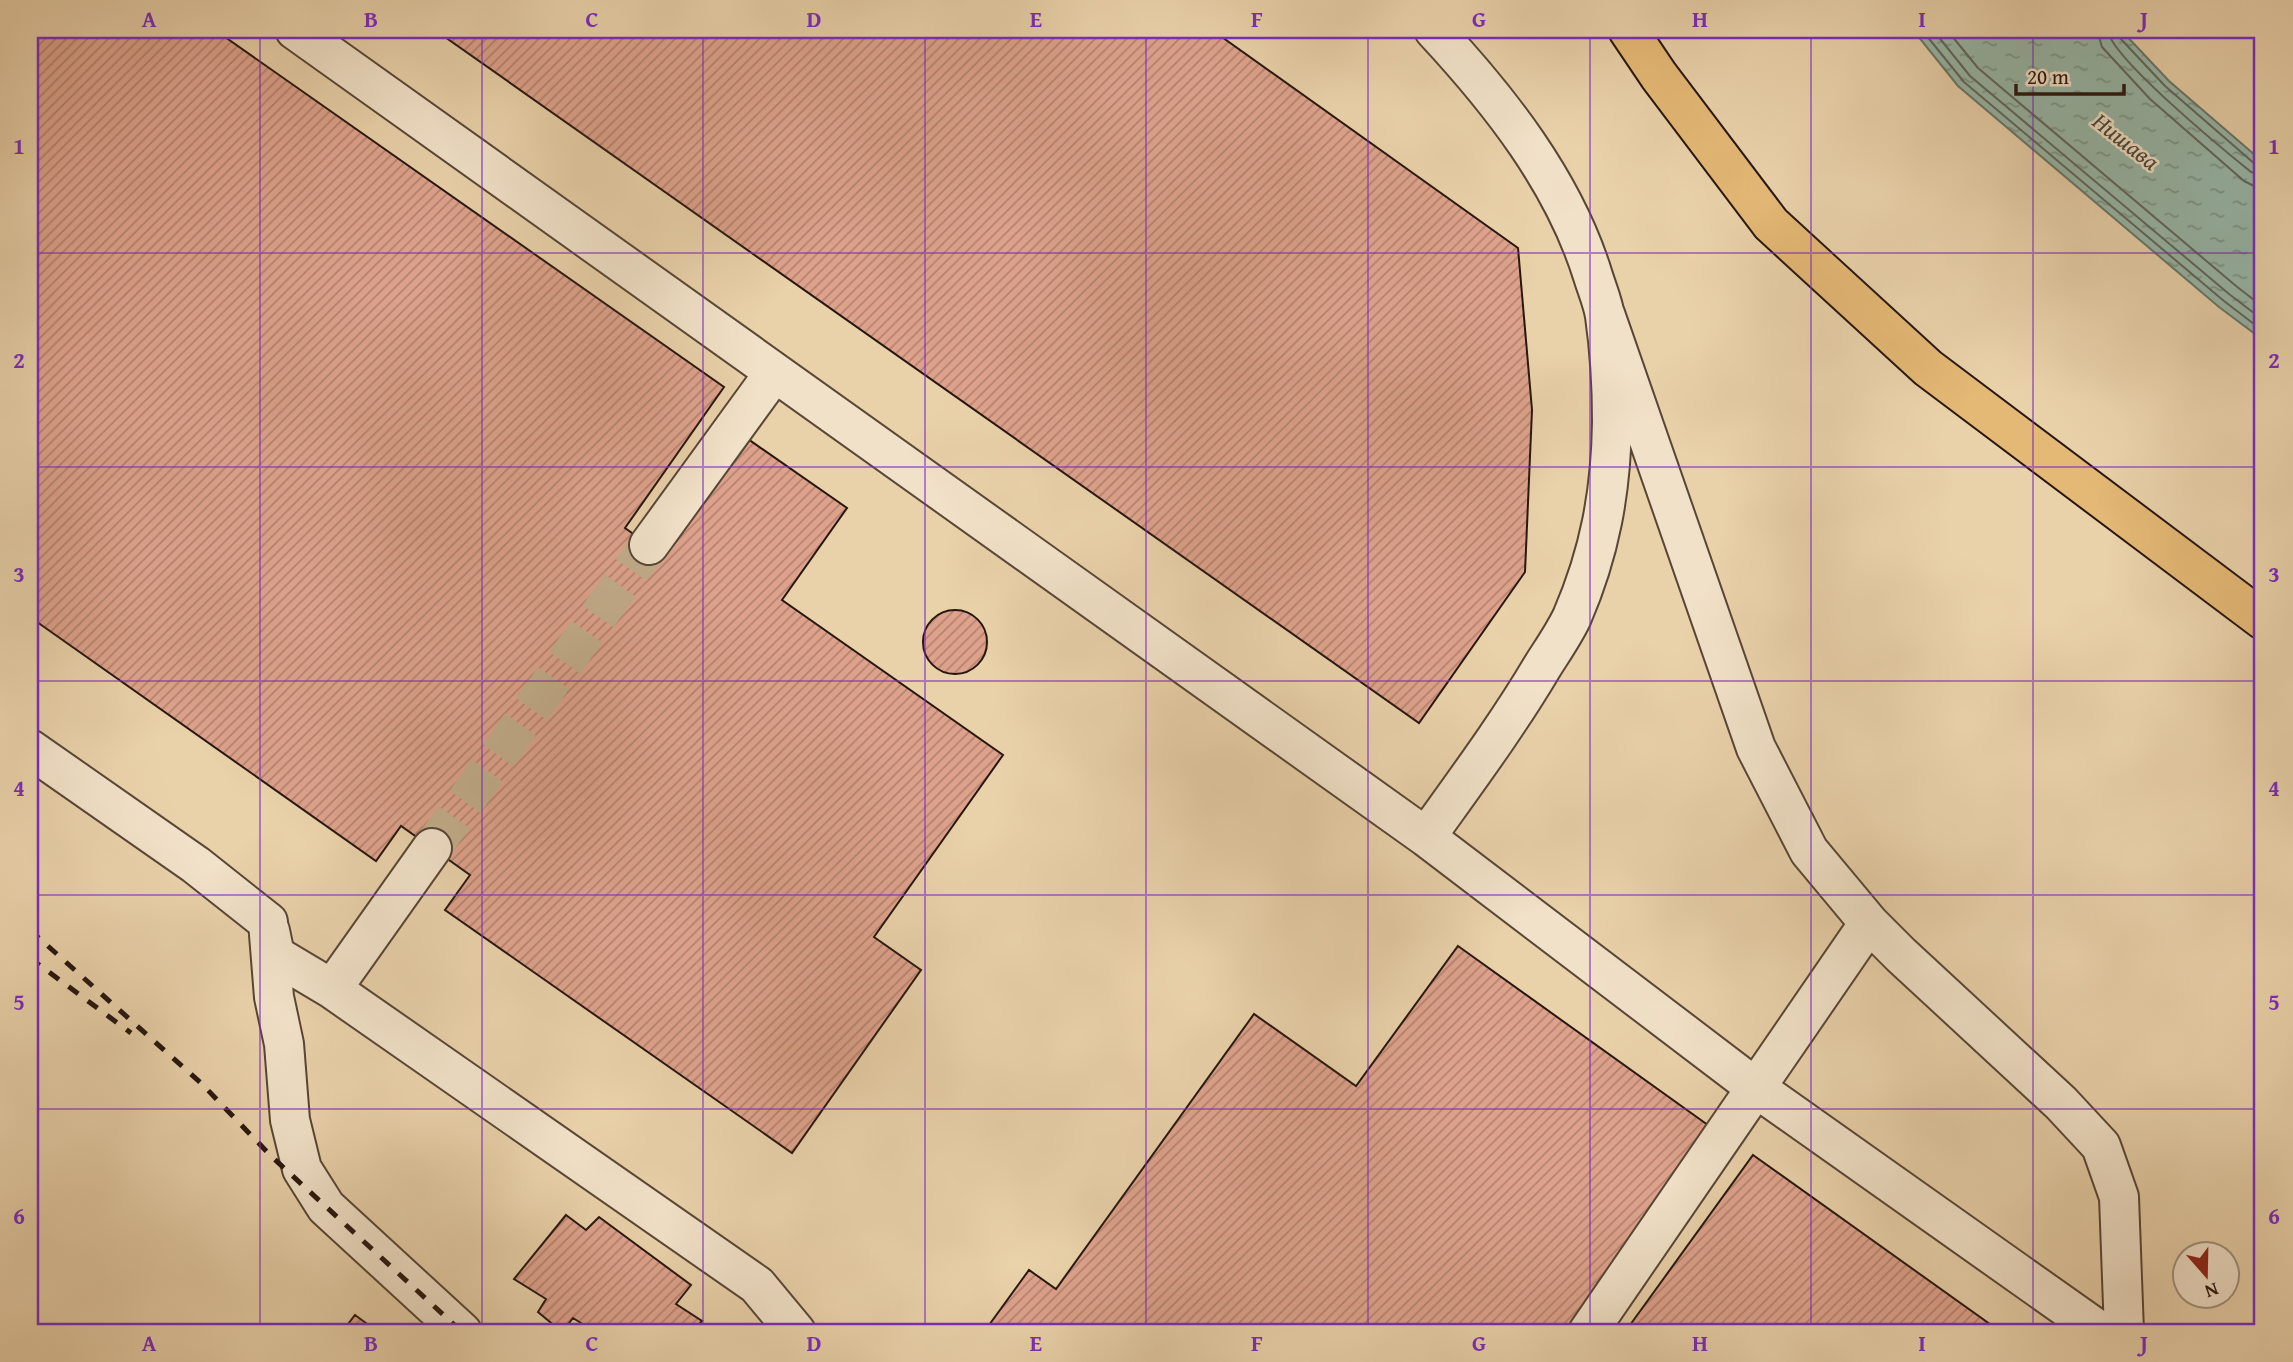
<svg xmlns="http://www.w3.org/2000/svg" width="2293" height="1362" font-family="'Gentium Book Plus',serif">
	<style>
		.water { fill: url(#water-ripples); stroke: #6b776c; stroke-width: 2 }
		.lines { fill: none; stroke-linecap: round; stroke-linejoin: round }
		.shore { stroke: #60675c; stroke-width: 2 }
		.building { fill: url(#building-hatch); stroke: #281710; stroke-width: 2 }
		.minor-tunnel { stroke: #c2ac8b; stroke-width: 38; stroke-dasharray: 38 19; stroke-linecap: butt }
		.minor-casing { stroke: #584636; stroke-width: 42 }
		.major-casing { stroke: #281710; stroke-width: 42 }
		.minor { stroke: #f1e1c8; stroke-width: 38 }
		.major { stroke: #e4b875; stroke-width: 38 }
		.rail { stroke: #281710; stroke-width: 5; stroke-dasharray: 12 12; stroke-linecap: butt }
		.grid { fill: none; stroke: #7b2cbf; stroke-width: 2; stroke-opacity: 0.55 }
		.labels { text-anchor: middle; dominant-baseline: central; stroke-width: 5; stroke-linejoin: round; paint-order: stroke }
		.water-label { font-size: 24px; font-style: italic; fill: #49473e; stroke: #f1e1c8 }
		.neatline { fill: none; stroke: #7b2cbf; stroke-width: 2.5 }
		.grid-label { font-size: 23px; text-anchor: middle; font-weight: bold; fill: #7b2cbf }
	</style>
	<defs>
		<pattern id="water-ripples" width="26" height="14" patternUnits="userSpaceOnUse" patternTransform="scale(1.75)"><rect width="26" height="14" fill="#97b7a9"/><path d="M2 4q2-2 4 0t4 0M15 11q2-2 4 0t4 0" fill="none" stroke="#7b9488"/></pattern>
		<pattern id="building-hatch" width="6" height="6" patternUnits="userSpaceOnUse" patternTransform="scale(1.75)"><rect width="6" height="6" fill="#dea28c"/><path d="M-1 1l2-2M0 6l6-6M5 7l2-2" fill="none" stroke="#b48371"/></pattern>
	</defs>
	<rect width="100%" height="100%" fill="#e9d1aa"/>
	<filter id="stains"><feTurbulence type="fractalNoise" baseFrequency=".00286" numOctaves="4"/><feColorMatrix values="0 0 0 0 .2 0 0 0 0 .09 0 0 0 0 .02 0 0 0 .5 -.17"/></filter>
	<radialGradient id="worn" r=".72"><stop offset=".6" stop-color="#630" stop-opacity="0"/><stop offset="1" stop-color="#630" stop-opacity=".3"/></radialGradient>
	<!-- water -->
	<path class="water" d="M 1913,30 L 2121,30 L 2169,81 L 2263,162 L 2263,340 L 2219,307 L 1958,86 Z"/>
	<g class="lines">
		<!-- shore -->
		<path class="shore" d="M 1922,30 L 1964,82 L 2224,301 L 2263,331
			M 1933,30 L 1970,76 L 2229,294 L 2263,320
			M 1947,30 L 1978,68 L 2236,286 L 2263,307
			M 2097,30 L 2102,47 L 2150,99 L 2244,181 L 2254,186 L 2263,186
			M 2108,30 C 2109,56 2225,151 2251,172 L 2263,176
			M 2117,30 L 2119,37 L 2165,86 L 2256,165 L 2263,167"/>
	</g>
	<!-- building -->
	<path class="building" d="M 30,30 L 215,30 L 724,387 L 625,528 L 662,554 L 745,437 L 847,508 L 782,600 L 1003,755 L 874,937 L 921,970 L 792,1153 L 445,910 L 470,875 L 401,826 L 376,861 L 30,617 Z
		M 435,30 L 1212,30 L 1518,248 L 1532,410 L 1525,572 L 1419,723 Z
		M923 642a32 32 0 1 1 64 0a32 32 0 1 1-64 0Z
		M 1458,946 L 1712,1128 L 1565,1332 L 984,1332 L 1029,1270 L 1056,1289 L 1254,1014 L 1356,1086 Z
		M 1753,1155 L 2001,1332 L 1625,1332 Z
		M 566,1215 L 586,1230 L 599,1217 L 691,1285 L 676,1304 L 702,1321 L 692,1332 L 595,1332 L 573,1318 L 562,1332 L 538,1312 L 546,1299 L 514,1279 Z
		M 355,1315 L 378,1332 L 342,1332 Z"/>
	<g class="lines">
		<!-- minor-tunnel -->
		<path class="minor-tunnel" d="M 432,848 L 649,545"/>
		<defs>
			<path id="minor" d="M 295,30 L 1426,837 L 1756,1088 L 2101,1332
				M 1605,314 L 1756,748 L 1809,851 L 1869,923 L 1901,955 L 2061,1103 L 2101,1146 L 2119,1197 L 2124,1332
				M 649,545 L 774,373
				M 30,749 L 196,865 L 268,922 L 274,997 L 284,1044 L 290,1120 L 302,1169 L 326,1207 L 462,1332
				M 1426,837 C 1466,781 1507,726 1542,667 C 1552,651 1564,634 1572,617 C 1600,552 1611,492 1612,422 C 1612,387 1610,351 1605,316 C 1603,303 1597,289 1593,276 C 1564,182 1500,101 1434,30
				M 270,931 L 275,955 L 332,989 L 757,1285 L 796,1332
				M 332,989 L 432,848
				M 1588,1332 L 1869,923"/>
			<path id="major" d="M 1628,30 L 1659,76 L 1771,224 L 1928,368 L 2263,620"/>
		</defs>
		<!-- minor casing -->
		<use href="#minor" class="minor-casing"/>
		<!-- major casing -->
		<use href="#major" class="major-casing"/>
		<!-- minor -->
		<use href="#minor" class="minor"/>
		<!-- major -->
		<use href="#major" class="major"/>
		<!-- rail -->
		<path class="rail" d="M 30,930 L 201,1083 L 271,1156 L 462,1332
			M 30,958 L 131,1033"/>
	</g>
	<!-- grid -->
	<path class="grid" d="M 260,30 L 260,1332M 482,30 L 482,1332M 703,30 L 703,1332M 925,30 L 925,1332M 1146,30 L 1146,1332M 1368,30 L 1368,1332M 1590,30 L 1590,1332M 1811,30 L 1811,1332M 2033,30 L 2033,1332M 30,253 L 2263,253M 30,467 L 2263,467M 30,681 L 2263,681M 30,895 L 2263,895M 30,1109 L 2263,1109"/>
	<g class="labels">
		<!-- water labels -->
		<g class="water-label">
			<text transform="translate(2126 141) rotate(38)">Нишава</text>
		</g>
	</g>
	<!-- margin -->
	<rect width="2293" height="1362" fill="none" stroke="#e9d1aa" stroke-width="77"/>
	<!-- north arrow -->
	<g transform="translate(2206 1275) rotate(160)"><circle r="33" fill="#f1e1c8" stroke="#a1907e" stroke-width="2"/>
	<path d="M0-5L12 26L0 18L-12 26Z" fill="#8f2418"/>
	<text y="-10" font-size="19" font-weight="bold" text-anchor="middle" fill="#281710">N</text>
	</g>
	<!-- scale -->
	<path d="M2016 84v10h108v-10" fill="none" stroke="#281710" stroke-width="3.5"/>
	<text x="2027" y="84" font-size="21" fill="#281710" stroke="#f1e1c8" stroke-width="5" paint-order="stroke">20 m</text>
	<rect x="38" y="38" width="2216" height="1286" class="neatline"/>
	<g class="grid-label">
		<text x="149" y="27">A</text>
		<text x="371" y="27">B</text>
		<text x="592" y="27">C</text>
		<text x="814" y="27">D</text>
		<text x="1036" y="27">E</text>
		<text x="1257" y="27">F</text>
		<text x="1479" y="27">G</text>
		<text x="1700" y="27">H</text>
		<text x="1922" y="27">I</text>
		<text x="2144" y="27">J</text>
		<text x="19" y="154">1</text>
		<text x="2274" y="154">1</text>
		<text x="19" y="368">2</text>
		<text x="2274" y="368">2</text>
		<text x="19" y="582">3</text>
		<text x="2274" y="582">3</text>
		<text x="19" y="796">4</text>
		<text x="2274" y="796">4</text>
		<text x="19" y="1010">5</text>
		<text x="2274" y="1010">5</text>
		<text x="19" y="1224">6</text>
		<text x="2274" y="1224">6</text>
		<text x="149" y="1351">A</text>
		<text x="371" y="1351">B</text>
		<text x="592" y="1351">C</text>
		<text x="814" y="1351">D</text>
		<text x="1036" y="1351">E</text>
		<text x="1257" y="1351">F</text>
		<text x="1479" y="1351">G</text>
		<text x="1700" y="1351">H</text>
		<text x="1922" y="1351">I</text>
		<text x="2144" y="1351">J</text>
	</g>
	<rect width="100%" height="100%" filter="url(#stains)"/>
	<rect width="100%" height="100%" fill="url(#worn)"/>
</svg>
